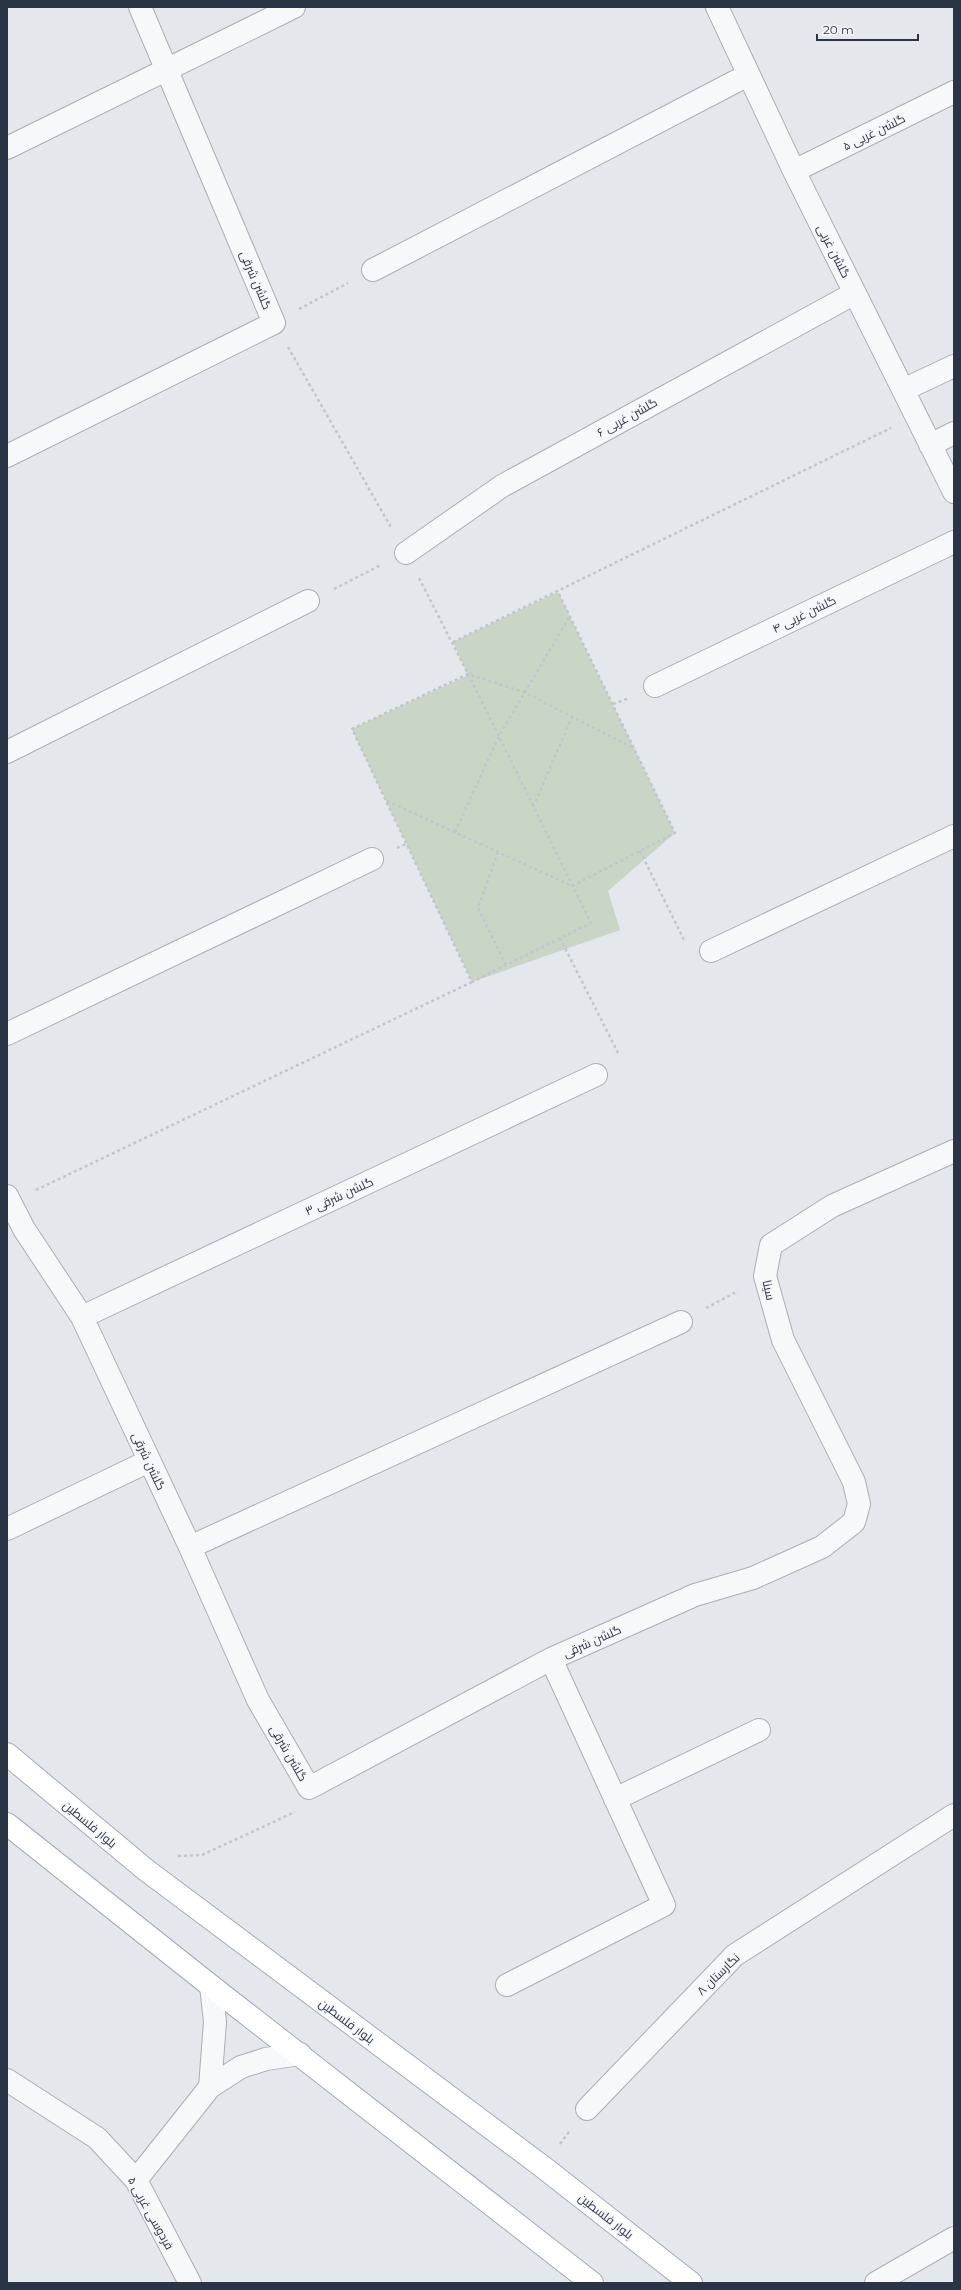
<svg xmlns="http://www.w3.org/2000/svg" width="961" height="2290" font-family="Montserrat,Cairo,sans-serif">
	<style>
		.green { fill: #c9d6c5 }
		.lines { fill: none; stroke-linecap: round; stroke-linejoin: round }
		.minor-casing { stroke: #a9aeb7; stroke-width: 24 }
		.major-casing { stroke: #a3abb8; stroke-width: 24 }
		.path { stroke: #c2c5cb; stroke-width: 2.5; stroke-dasharray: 3 3; stroke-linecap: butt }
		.minor { stroke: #f7f8fa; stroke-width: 22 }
		.major { stroke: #fff; stroke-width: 22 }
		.labels { text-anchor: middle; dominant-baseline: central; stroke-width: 3; stroke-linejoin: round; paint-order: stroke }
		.street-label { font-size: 12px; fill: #2b3445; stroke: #f4f6f9 }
	</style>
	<rect width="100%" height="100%" fill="#e4e7ec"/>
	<!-- green -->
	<path class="green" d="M 558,592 L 675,833 L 608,891 L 620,930 L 472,982 L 352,729 L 468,675 L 453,642 Z"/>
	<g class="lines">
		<defs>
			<path id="minor" d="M 717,7 L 794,171 L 954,492
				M 7,148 L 294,7
				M 794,171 L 954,92
				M 373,270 L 748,75
				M 903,390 L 954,366
				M 930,445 L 954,433
				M 7,456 L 274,323 L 140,7
				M 406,553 L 502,486 L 855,293
				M 655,686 L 954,542
				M 7,752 L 308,601
				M 711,951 L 954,836
				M 7,1034 L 372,859
				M 7,1196 L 24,1229 L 82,1317 L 190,1547 L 258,1700 L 309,1788 L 551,1659 L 695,1595 L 753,1578 L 822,1547 L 854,1522 L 859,1504 L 854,1482 L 783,1340 L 765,1276 L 771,1245 L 832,1206 L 954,1151
				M 82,1317 L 596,1075
				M 7,1529 L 149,1461
				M 190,1547 L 681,1322
				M 615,1799 L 759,1730
				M 507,1985 L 664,1905 L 551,1659
				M 7,2080 L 97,2138 L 136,2180 L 190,2283
				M 210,2087 L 215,2022 L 211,1986
				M 587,2109 L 735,1955 L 954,1815
				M 136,2180 L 210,2087 L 241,2067 L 266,2059 L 300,2054
				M 876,2283 L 954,2238"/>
			<path id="major" d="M 7,1754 L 146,1870 L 543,2167 L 691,2283
				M 7,1824 L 211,1986 L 592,2283"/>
		</defs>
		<!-- minor casing -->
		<use href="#minor" class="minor-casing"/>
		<!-- major casing -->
		<use href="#major" class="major-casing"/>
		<!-- path -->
		<path class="path" d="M 299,309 L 348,283
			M 288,347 L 392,529
			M 419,578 L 468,674 L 591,923 L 472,982 L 352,729 L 468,674 L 524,692 L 635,749
			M 334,589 L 381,565
			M 453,642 L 891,428
			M 613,704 L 629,698
			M 387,801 L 572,886 L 675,833 L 558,592
			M 533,807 L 572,717
			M 455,832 L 499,736 L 570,616
			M 397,848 L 406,844
			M 640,851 L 684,940
			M 498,852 L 478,908 L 506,965
			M 560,938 L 619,1055
			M 36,1190 L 472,982
			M 706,1308 L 738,1291
			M 178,1856 L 202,1855 L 295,1812
			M 560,2144 L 569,2132"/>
		<!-- minor -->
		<use href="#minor" class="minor"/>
		<!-- major -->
		<use href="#major" class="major"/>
	</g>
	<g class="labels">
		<!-- street labels -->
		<g class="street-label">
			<text transform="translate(874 132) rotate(-26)">گلشن غربی ۵</text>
			<text transform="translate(834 251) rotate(63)">گلشن غربی</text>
			<text transform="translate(256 280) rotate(67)">گلشن شرقی</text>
			<text transform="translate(627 417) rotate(-29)">گلشن غربی ۶</text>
			<text transform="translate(804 614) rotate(-26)">گلشن غربی ۴</text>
			<text transform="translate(339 1196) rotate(-25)">گلشن شرقی ۳</text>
			<text transform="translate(769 1290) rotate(78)">سینا</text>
			<text transform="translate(149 1461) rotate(65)">گلشن شرقی</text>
			<text transform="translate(592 1641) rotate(-24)">گلشن شرقی</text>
			<text transform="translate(289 1753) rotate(60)">گلشن شرقی</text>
			<text transform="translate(90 1824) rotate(40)">بلوار فلسطین</text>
			<text transform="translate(718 1974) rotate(-44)">نگارستان ۸</text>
			<text transform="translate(347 2021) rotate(37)">بلوار فلسطین</text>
			<text transform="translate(151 2213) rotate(61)">فردوسی غربی ۵</text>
			<text transform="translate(606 2216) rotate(38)">بلوار فلسطین</text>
		</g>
	</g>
	<!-- border -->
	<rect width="961" height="2290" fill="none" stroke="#2b3445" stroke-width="16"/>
	<!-- scale -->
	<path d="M817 34v6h101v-6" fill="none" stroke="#2b3445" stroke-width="2"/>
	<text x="823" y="34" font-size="12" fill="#2b3445" stroke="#f4f6f9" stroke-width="3" paint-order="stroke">20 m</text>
</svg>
